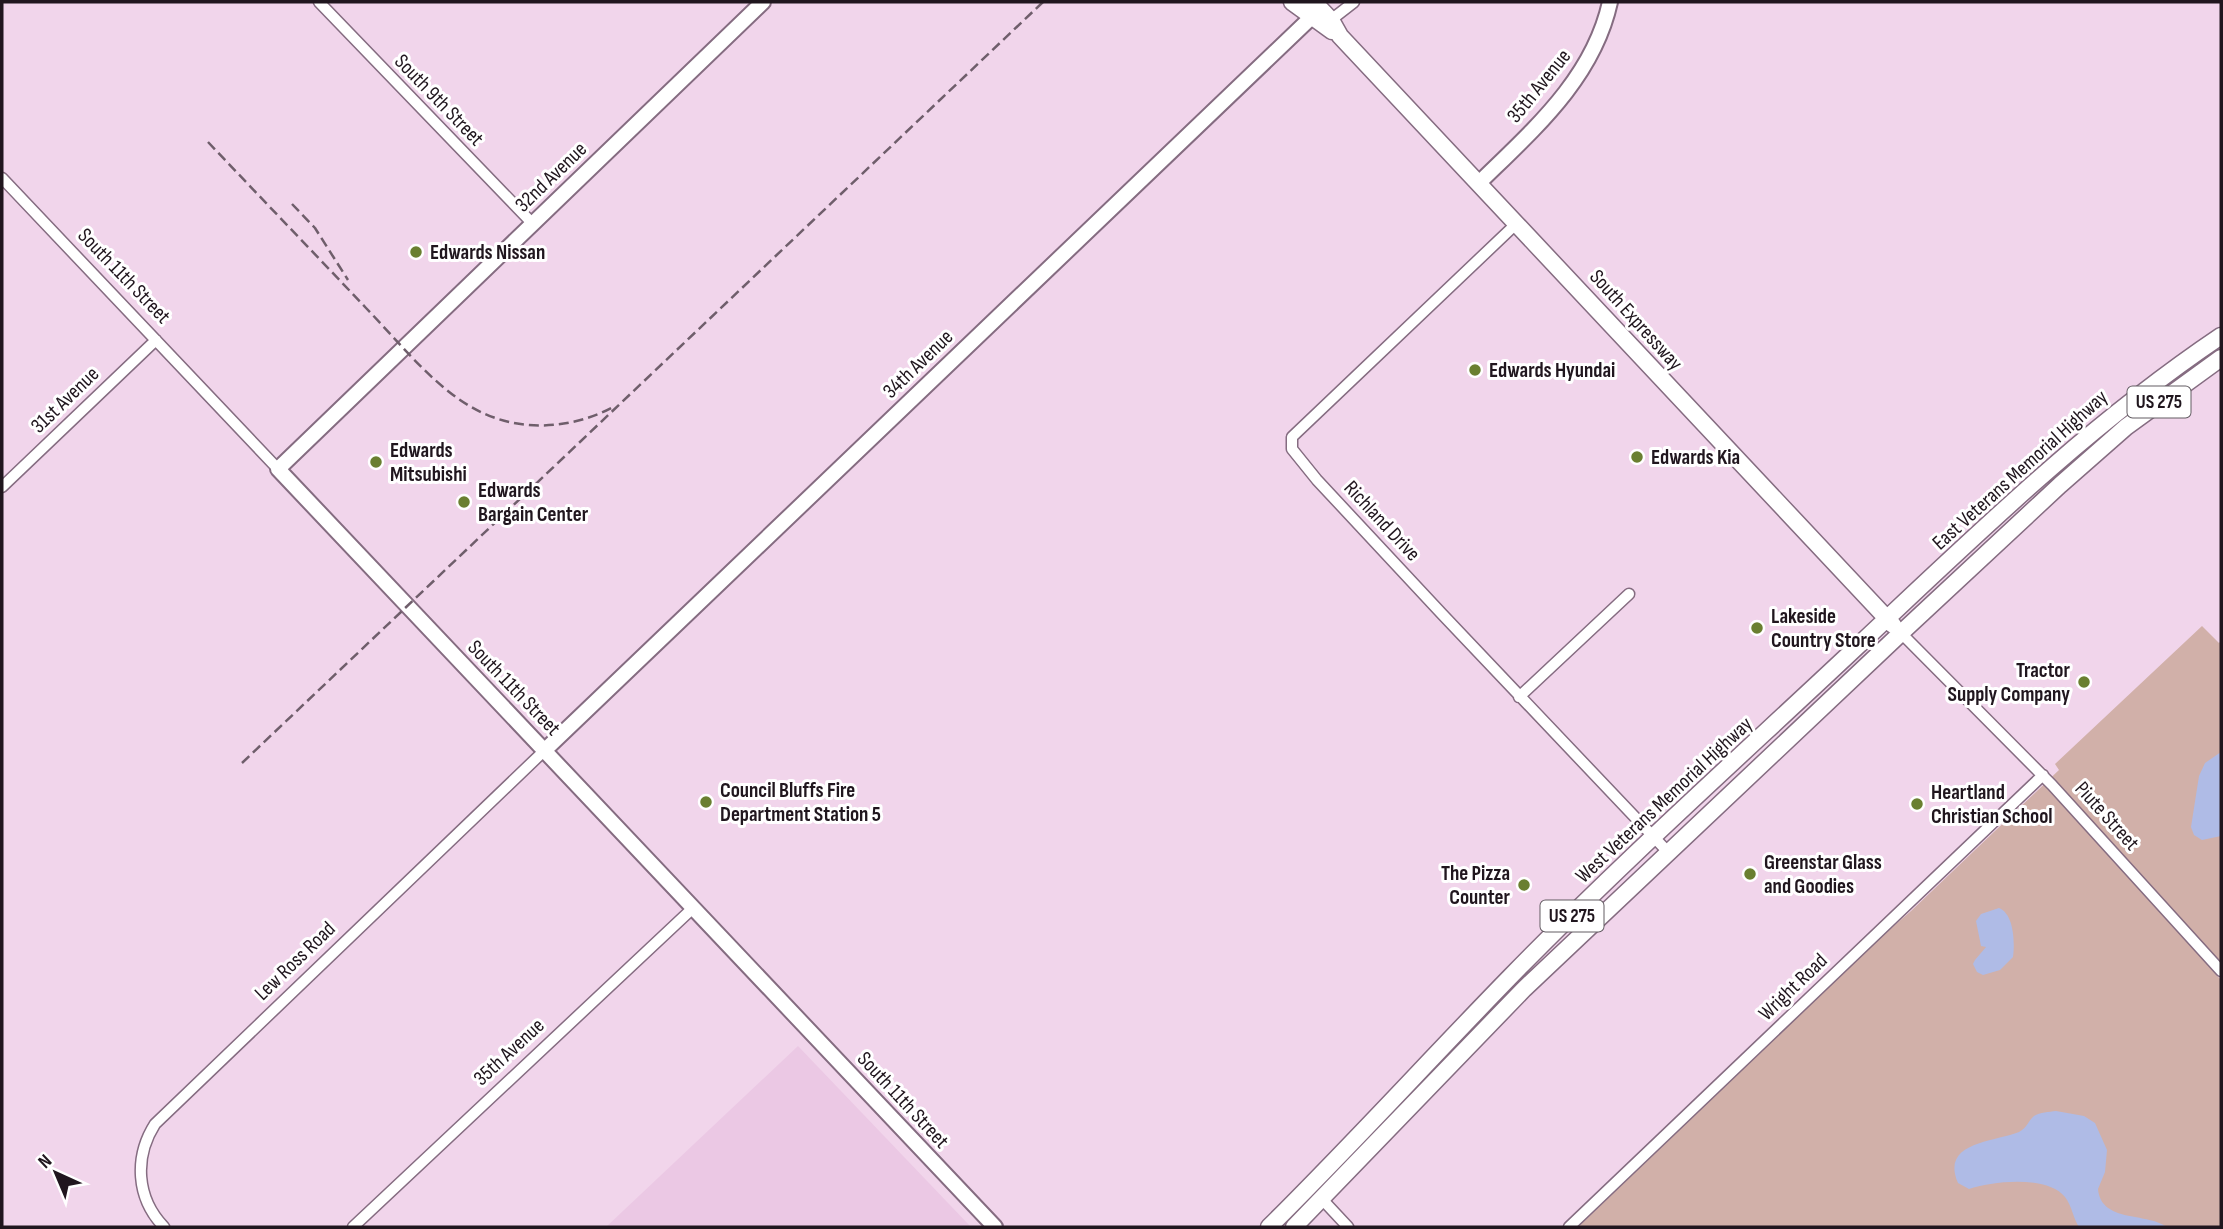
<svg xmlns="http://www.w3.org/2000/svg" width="2223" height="1229" font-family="'Sofia Sans Condensed',sans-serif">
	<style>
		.built { fill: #ebc8e4 }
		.green { fill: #d1b0a9 }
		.water { fill: #afbbe6 }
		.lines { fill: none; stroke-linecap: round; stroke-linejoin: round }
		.street-casing { stroke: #856c81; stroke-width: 13 }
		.secondary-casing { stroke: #856c81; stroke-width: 18 }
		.primary-casing { stroke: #856c81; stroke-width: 19 }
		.street { stroke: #fff; stroke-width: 10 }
		.secondary { stroke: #fff; stroke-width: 14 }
		.primary { stroke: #fff; stroke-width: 16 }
		.rail { stroke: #6f5e6b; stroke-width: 2.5; stroke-dasharray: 10 5; stroke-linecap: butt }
		.poi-dot { fill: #6a7f30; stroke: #fff; stroke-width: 2.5 }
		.labels { text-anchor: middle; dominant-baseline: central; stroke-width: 6; stroke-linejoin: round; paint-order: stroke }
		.shield { fill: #fff; stroke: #635c62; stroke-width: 2 }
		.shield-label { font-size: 19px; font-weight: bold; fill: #20161e }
		.street-label { font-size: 21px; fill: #20161e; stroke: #fff }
		.poi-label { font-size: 21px; font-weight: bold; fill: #20161e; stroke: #fff; text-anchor: start }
	</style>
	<rect width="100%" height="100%" fill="#f1d5eb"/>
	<!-- built -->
	<path class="built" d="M 798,1046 L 971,1227 L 606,1227 Z"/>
	<!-- green -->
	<path class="green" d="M 2202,626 L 2219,643 L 2221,641 L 2221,965 L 2214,972 L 2221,980 L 2221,1227 L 1578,1227 L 1874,943 L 1911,911 L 2059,770 L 2055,764 Z"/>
	<!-- water -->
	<path class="water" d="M 2221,752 L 2221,836 L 2202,840 L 2194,835 L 2191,827 L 2199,776 L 2205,763 Z
		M 1999,908 C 2014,914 2015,942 2013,957 L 2000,970 L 1983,975 L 1977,972 L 1973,964 L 1975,960 L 1986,947 L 1981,946 L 1976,921 L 1981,914 Z
		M 2056,1111 L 2084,1116 L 2095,1123 L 2107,1150 L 2105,1172 L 2098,1189 C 2101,1223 2146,1212 2167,1227 L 2079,1227 C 2073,1218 2072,1206 2065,1197 C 2047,1175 1993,1181 1969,1189 L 1958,1183 C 1940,1142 1994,1142 2019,1132 C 2027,1128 2028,1121 2034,1116 C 2040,1112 2049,1112 2056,1111 Z"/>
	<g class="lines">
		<defs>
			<path id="street" d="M 319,2 L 533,224
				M 1327,23 L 1354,2
				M 2,178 L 278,469
				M 1517,223 L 1292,437 L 1292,449 L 1317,480 L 1442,614 L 1668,852
				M 2,487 L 156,340
				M 1901,633 L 2052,785 L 2221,971
				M 1519,697 L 1629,594
				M 1320,1197 L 1348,1227
				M 164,1227 C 136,1198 134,1157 155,1124 L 545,750
				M 353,1227 L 693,908
				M 1569,1227 L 2043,775"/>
			<path id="secondary" d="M 763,2 L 278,469 L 995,1227
				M 1479,183 C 1533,130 1593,79 1610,2
				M 545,750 L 1319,10"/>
			<path id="primary" d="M 1292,2 L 1332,31
				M 1314,2 L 1331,20 L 1340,36 L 1893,625
				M 1269,1227 C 1351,1146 1429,1060 1510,977 C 1623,861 1744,753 1862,642 C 1977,534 2090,424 2221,336
				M 1294,1227 L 1524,989 L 1901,633 L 2060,485 L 2126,427 L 2221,358"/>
		</defs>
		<!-- street casing -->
		<use href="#street" class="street-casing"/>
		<!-- secondary casing -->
		<use href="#secondary" class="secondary-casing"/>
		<!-- primary casing -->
		<use href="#primary" class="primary-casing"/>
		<!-- street -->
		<use href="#street" class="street"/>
		<!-- secondary -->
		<use href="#secondary" class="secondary"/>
		<!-- primary -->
		<use href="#primary" class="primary"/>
		<!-- rail -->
		<path class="rail" d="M 208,142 C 261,198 314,253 366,308 C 401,344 439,394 485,414 C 526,432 574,428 613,407
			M 292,204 L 315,228 L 348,280
			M 242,763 L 1043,2"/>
	</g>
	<!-- markers -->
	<g class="poi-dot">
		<circle cx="416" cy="252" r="7"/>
		<circle cx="1475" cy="370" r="7"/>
		<circle cx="1637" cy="457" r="7"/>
		<circle cx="376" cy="462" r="7"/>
		<circle cx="464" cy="502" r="7"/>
		<circle cx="1757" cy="628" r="7"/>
		<circle cx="2084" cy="682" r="7"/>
		<circle cx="706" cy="802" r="7"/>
		<circle cx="1917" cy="804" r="7"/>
		<circle cx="1750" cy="874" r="7"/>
		<circle cx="1524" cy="885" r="7"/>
	</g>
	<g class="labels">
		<!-- shield labels -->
		<g class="shield">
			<rect x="2127.5" y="386.5" width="63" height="31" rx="5"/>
			<rect x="1540.5" y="900.5" width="63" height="31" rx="5"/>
		</g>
		<g class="shield-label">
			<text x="2159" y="402">US 275</text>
			<text x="1572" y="916">US 275</text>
		</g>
		<!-- street labels -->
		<g class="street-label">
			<text transform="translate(1539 86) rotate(-51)">35th Avenue</text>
			<text transform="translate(439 100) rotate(46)">South 9th Street</text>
			<text transform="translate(551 177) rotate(-44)">32nd Avenue</text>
			<text transform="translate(124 276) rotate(46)">South 11th Street</text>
			<text transform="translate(1636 320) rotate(48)">South Expressway</text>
			<text transform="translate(918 364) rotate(-44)">34th Avenue</text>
			<text transform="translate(65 400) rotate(-44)">31st Avenue</text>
			<text transform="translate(2020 470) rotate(-42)">East Veterans Memorial Highway</text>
			<text transform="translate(1382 521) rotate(47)">Richland Drive</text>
			<text transform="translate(514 688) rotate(46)">South 11th Street</text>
			<text transform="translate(1664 800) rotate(-43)">West Veterans Memorial Highway</text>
			<text transform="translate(2107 816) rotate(48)">Piute Street</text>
			<text transform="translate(295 961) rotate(-44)">Lew Ross Road</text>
			<text transform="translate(1793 987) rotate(-44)">Wright Road</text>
			<text transform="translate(509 1052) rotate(-43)">35th Avenue</text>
			<text transform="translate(903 1100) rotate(47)">South 11th Street</text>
		</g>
		<!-- poi labels -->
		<g class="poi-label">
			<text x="430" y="252">Edwards Nissan</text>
			<text x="1489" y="370">Edwards Hyundai</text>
			<text x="390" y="450">Edwards<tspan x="390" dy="24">Mitsubishi</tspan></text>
			<text x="1651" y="457">Edwards Kia</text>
			<text x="478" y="490">Edwards<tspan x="478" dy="24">Bargain Center</tspan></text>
			<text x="1771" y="616">Lakeside<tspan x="1771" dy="24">Country Store</tspan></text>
			<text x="2070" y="670" text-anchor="end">Tractor<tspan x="2070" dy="24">Supply Company</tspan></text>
			<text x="720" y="790">Council Bluffs Fire<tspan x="720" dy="24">Department Station 5</tspan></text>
			<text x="1931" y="792">Heartland<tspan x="1931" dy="24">Christian School</tspan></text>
			<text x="1764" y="862">Greenstar Glass<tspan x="1764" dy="24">and Goodies</tspan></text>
			<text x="1510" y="873" text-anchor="end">The Pizza<tspan x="1510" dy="24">Counter</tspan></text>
		</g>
	</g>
	<!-- border -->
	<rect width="2223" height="1229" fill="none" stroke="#20161e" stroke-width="7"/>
	<!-- north arrow -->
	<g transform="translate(56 1173) rotate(316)" stroke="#ffffff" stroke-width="5" paint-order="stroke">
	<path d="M0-5L12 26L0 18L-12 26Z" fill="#20161e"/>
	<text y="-10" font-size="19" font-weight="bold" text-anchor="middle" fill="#20161e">N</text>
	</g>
</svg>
